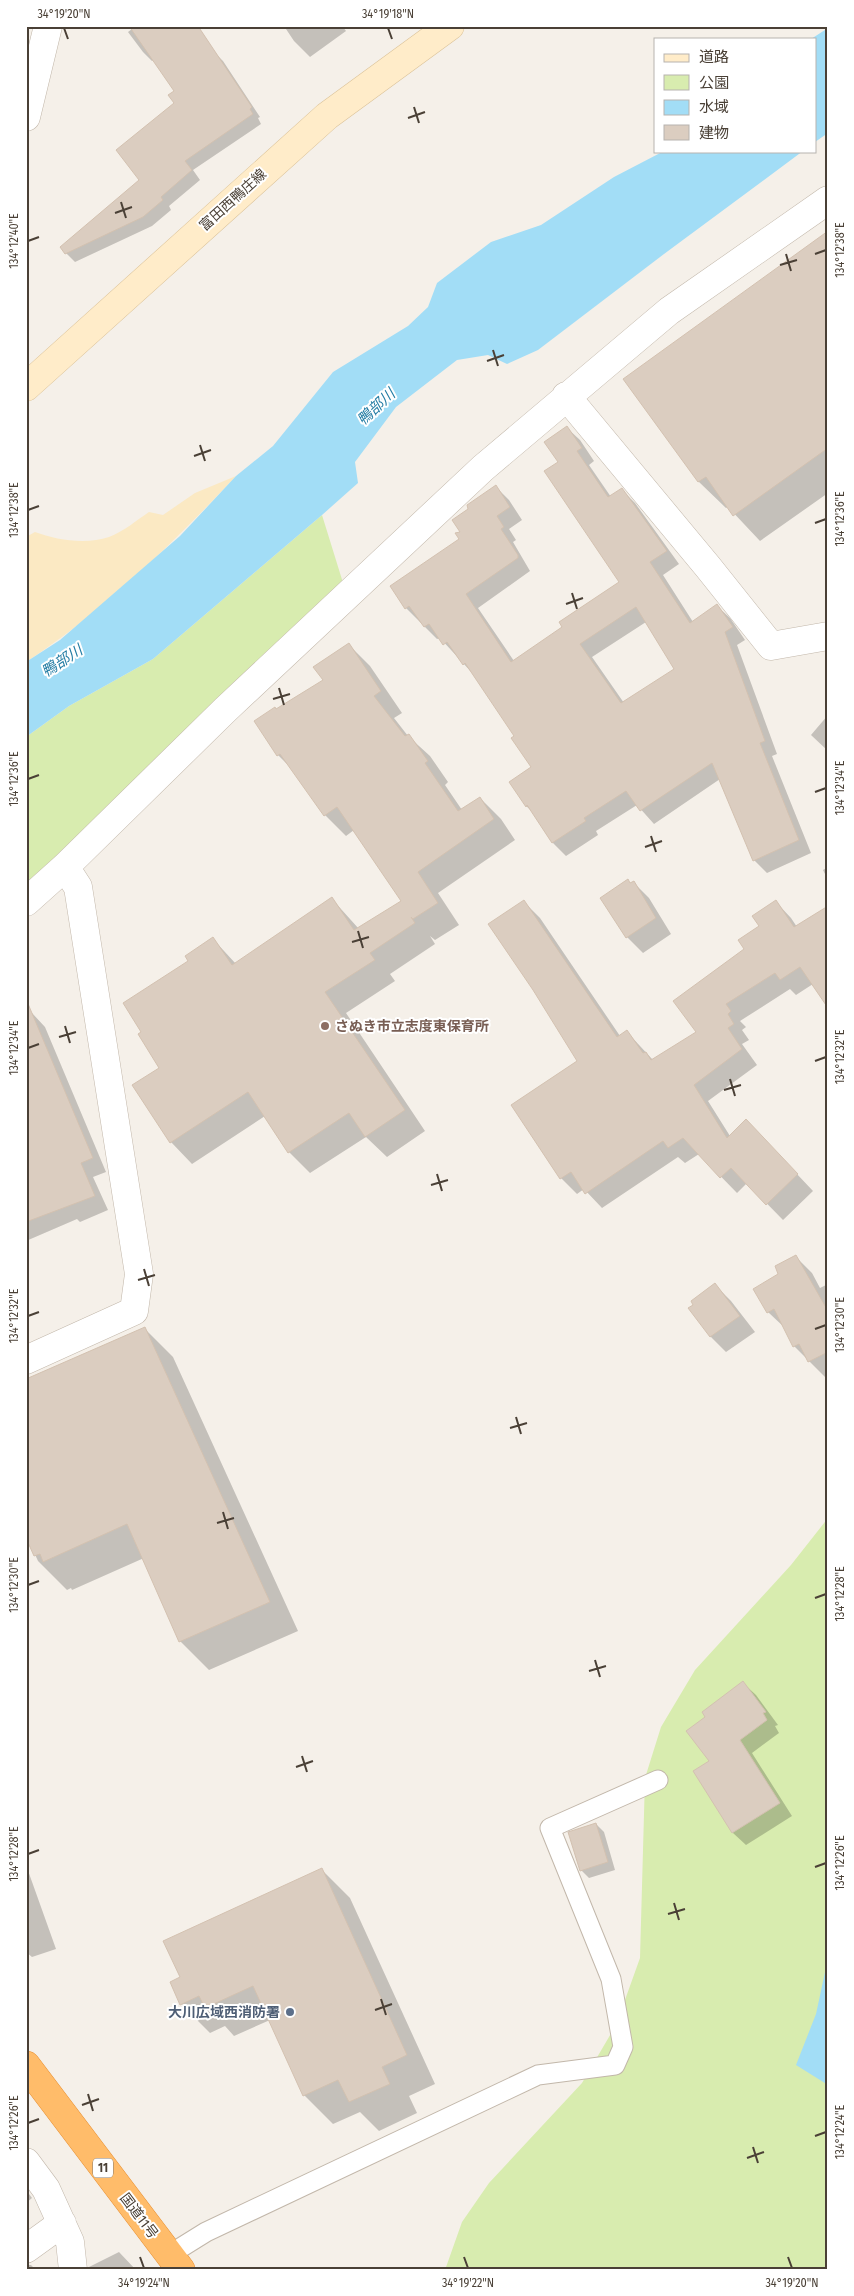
<svg xmlns="http://www.w3.org/2000/svg" width="854" height="2296" font-family="'Fira Sans Condensed','Noto Sans JP',sans-serif">
	<style>
		.green { fill: #d8ecaf }
		.sand { fill: #fbe9c3 }
		.water { fill: #a2ddf6 }
		.shadow { fill: #0003; fill-rule: evenodd }
		.building { fill: #dbcdc0; stroke: #d3c1b0; fill-rule: evenodd }
		.lines { fill: none; stroke-linecap: round; stroke-linejoin: round }
		.lane-casing { stroke: #c2b7aa; stroke-width: 21 }
		.street-casing { stroke: #c2b7aa; stroke-width: 29 }
		.secondary-casing { stroke: #dbc298; stroke-width: 29 }
		.highway-casing { stroke: #e88f30; stroke-width: 29 }
		.lane { stroke: #fff; stroke-width: 19 }
		.street { stroke: #fff; stroke-width: 28 }
		.secondary { stroke: #ffecc9; stroke-width: 28 }
		.highway { stroke: #ffbc6a; stroke-width: 28 }
		.ticks { fill: none; stroke: #4a4036; stroke-width: 2 }
		.education-dot { fill: #8d6e63; stroke: #fff; stroke-width: 2 }
		.service-dot { fill: #5c6f8a; stroke: #fff; stroke-width: 2 }
		.labels { text-anchor: middle; dominant-baseline: central; stroke-width: 4; stroke-linejoin: round; paint-order: stroke }
		.shield { fill: #fff; stroke: #807972; stroke-width: 1 }
		.shield-label { font-size: 12px; font-weight: bold; fill: #4a4036 }
		.street-label { font-size: 14px; fill: #4a4036; stroke: #fff }
		.education-label { font-size: 14px; font-weight: bold; fill: #785e54; stroke: #fff; text-anchor: start }
		.service-label { font-size: 14px; font-weight: bold; fill: #4e5e75; stroke: #fff; text-anchor: end }
		.water-label { font-size: 15px; font-style: italic; fill: #247da4; stroke: #fff }
		.neatline { fill: none; stroke: #4a4036; stroke-width: 2 }
		.ticks-label { font-size: 12px; text-anchor: middle; fill: #4a4036 }
	</style>
	<rect width="100%" height="100%" fill="#f5f0e9"/>
	<!-- green -->
	<path class="green" d="M 322,515 L 344,586 L 26,887 L 26,737 L 69,706 L 153,659 Z
		M 828,1518 L 828,2270 L 445,2270 L 462,2222 L 489,2183 L 582,2083 L 616,2025 L 640,1958 L 645,1778 L 661,1727 L 695,1670 L 791,1565 Z"/>
	<!-- sand -->
	<path class="sand" d="M 236,476 C 173,543 103,612 26,662 L 26,537 L 35,532 C 56,540 86,545 109,537 C 123,532 137,520 149,512 L 163,515 L 195,493 Z"/>
	<!-- water -->
	<path class="water" d="M 828,28 L 828,133 L 815,142 L 815,39 L 811,39 Z
		M 664,151 L 803,151 L 664,254 L 538,350 L 507,364 L 488,355 L 457,360 L 396,407 L 355,462 L 358,483 L 322,515 L 153,659 L 69,706 L 26,737 L 26,662 L 60,640 L 180,536 L 236,476 L 273,446 L 333,372 L 408,326 L 428,307 L 437,283 L 491,242 L 541,225 L 614,177 Z
		M 828,1958 L 828,2085 L 796,2065 L 816,2014 Z"/>
	<!-- shadow -->
	<path class="shadow" d="M 136,26 L 214,52 L 223,61 L 260,117 L 258,118 L 261,124 L 193,170 L 200,180 L 169,206 L 171,210 L 152,226 L 75,262 L 66,253 L 141,180 L 176,104 L 176,91 L 154,60 L 152,61 L 143,52 L 128,32 Z
		M 284,26 L 345,26 L 343,27 L 346,31 L 310,57 L 294,41 Z
		M 828,233 L 828,493 L 760,541 L 728,507 L 726,508 L 699,482 L 625,379 Z
		M 567,428 L 580,440 L 594,461 L 589,465 L 611,497 L 622,490 L 635,503 L 679,564 L 663,575 L 693,622 L 717,606 L 730,618 L 745,640 L 737,645 L 777,754 L 772,756 L 811,853 L 767,873 L 754,860 L 720,779 L 654,824 L 637,805 L 596,831 L 598,835 L 566,856 L 553,843 L 534,813 L 526,806 L 532,767 L 516,736 L 474,675 L 440,638 L 437,639 L 406,608 L 461,539 L 470,509 L 496,487 L 509,500 L 522,520 L 509,529 L 516,540 L 513,542 L 530,571 L 478,608 L 514,661 L 564,628 L 620,583 L 559,462 ZM 646,622 L 676,670 L 624,703 L 592,657 Z
		M 349,645 L 370,666 L 402,713 L 394,718 L 408,736 L 430,756 L 448,782 L 445,785 L 462,810 L 480,798 L 501,819 L 515,840 L 438,893 L 459,925 L 435,940 L 430,936 L 435,944 L 390,974 L 395,981 L 346,1013 L 425,1131 L 387,1157 L 366,1137 L 310,1173 L 289,1152 L 265,1116 L 192,1164 L 171,1142 L 160,1068 L 143,1032 L 190,962 L 213,939 L 236,964 L 332,899 L 359,929 L 402,901 L 354,830 L 346,836 L 325,815 L 294,771 L 278,755 L 277,711 L 324,681 Z
		M 828,715 L 828,751 L 811,735 Z
		M 828,867 L 828,880 L 823,870 Z
		M 633,882 L 649,898 L 671,934 L 643,953 L 627,937 L 631,884 Z
		M 524,902 L 540,918 L 620,1036 L 627,1032 L 653,1060 L 698,1032 L 776,902 L 791,918 L 797,927 L 813,984 L 796,995 L 790,989 L 740,1021 L 746,1027 L 742,1030 L 749,1040 L 742,1044 L 757,1065 L 708,1101 L 730,1136 L 762,1137 L 813,1191 L 783,1220 L 747,1183 L 737,1193 L 699,1154 L 685,1163 L 678,1157 L 602,1208 L 584,1189 L 577,1194 L 561,1178 L 513,1105 L 578,1061 Z
		M 32,1013 L 45,1027 L 106,1172 L 93,1177 L 108,1210 L 80,1222 L 77,1219 L 26,1241 L 26,1016 Z
		M 796,1257 L 812,1273 L 820,1288 L 828,1284 L 828,1375 L 825,1377 L 794,1346 L 785,1328 L 768,1312 L 780,1275 Z
		M 715,1285 L 731,1301 L 755,1332 L 726,1352 L 711,1337 L 690,1308 Z
		M 144,1328 L 173,1357 L 298,1631 L 209,1670 L 180,1641 L 144,1558 L 72,1590 L 71,1588 L 67,1590 L 38,1561 L 26,1535 Z
		M 743,1683 L 756,1695 L 778,1725 L 775,1726 L 779,1733 L 752,1753 L 792,1816 L 746,1845 L 733,1833 L 694,1772 L 711,1761 L 707,1717 Z
		M 596,1824 L 604,1832 L 615,1870 L 589,1878 L 581,1870 Z
		M 26,1865 L 56,1949 L 32,1957 L 26,1952 Z
		M 321,1869 L 350,1898 L 435,2084 L 409,2096 L 417,2113 L 379,2131 L 360,2112 L 333,2124 L 304,2095 L 270,2020 L 234,2036 L 225,2026 L 210,2033 L 181,2004 L 182,1978 Z
		M 26,2190 L 32,2198 L 26,2203 Z
		M 119,2252 L 136,2270 L 89,2270 L 89,2267 Z
		M 26,2265 L 31,2265 L 36,2270 L 26,2270 Z"/>
	<!-- building -->
	<path class="building" d="M 129,26 L 198,26 L 252,107 L 250,109 L 253,114 L 185,161 L 192,170 L 161,197 L 163,200 L 143,217 L 65,254 L 60,247 L 139,180 L 116,150 L 174,103 L 168,95 L 174,91 Z
		M 828,231 L 828,448 L 733,516 L 706,477 L 698,482 L 623,379 Z
		M 567,426 L 582,448 L 577,451 L 608,497 L 622,488 L 667,551 L 650,562 L 690,623 L 717,604 L 733,627 L 725,632 L 765,741 L 760,743 L 799,840 L 753,861 L 712,763 L 640,811 L 626,791 L 584,818 L 586,821 L 552,843 L 527,805 L 526,807 L 509,782 L 531,767 L 511,738 L 514,736 L 465,663 L 463,665 L 447,642 L 443,645 L 429,624 L 424,627 L 409,606 L 405,609 L 390,586 L 459,539 L 455,533 L 460,532 L 452,520 L 468,509 L 467,505 L 496,485 L 510,507 L 497,516 L 504,527 L 501,529 L 518,555 L 518,558 L 466,594 L 511,662 L 562,627 L 559,622 L 619,582 L 544,471 L 558,462 L 544,442 ZM 636,607 L 674,669 L 621,703 L 580,644 Z
		M 349,643 L 381,691 L 374,696 L 405,736 L 409,734 L 428,761 L 425,763 L 458,811 L 480,797 L 494,819 L 418,872 L 438,903 L 413,919 L 411,917 L 415,923 L 370,953 L 375,960 L 325,992 L 405,1110 L 365,1137 L 349,1113 L 288,1153 L 248,1092 L 170,1143 L 132,1085 L 159,1068 L 138,1034 L 141,1032 L 123,1003 L 188,961 L 185,956 L 213,937 L 232,965 L 332,897 L 354,930 L 401,901 L 337,807 L 324,816 L 280,754 L 277,756 L 254,721 L 275,707 L 276,709 L 323,680 L 313,667 Z
		M 628,879 L 630,883 L 634,881 L 656,918 L 626,938 L 600,898 Z
		M 524,900 L 617,1037 L 627,1030 L 643,1053 L 646,1052 L 651,1060 L 696,1032 L 673,1001 L 744,949 L 738,940 L 759,926 L 752,916 L 776,900 L 794,927 L 828,906 L 828,1008 L 800,967 L 780,980 L 775,973 L 726,1004 L 731,1011 L 728,1014 L 734,1024 L 728,1028 L 742,1049 L 694,1085 L 727,1138 L 746,1119 L 798,1174 L 766,1205 L 731,1168 L 720,1178 L 683,1138 L 668,1148 L 663,1141 L 585,1194 L 571,1172 L 560,1179 L 511,1105 L 577,1061 L 533,990 L 488,924 Z
		M 26,999 L 93,1158 L 81,1163 L 95,1196 L 26,1222 Z
		M 796,1255 L 828,1311 L 828,1352 L 808,1362 L 799,1344 L 793,1347 L 774,1309 L 767,1313 L 753,1289 L 778,1274 L 775,1266 Z
		M 715,1283 L 740,1316 L 710,1337 L 688,1308 L 693,1305 L 691,1301 Z
		M 145,1327 L 270,1602 L 179,1642 L 127,1524 L 43,1562 L 40,1554 L 34,1556 L 26,1538 L 26,1379 Z
		M 743,1681 L 766,1712 L 763,1713 L 767,1720 L 740,1740 L 780,1803 L 732,1833 L 693,1771 L 709,1761 L 686,1731 L 705,1717 L 702,1712 Z
		M 596,1823 L 608,1862 L 580,1871 L 568,1832 Z
		M 322,1868 L 407,2055 L 382,2067 L 390,2084 L 349,2102 L 338,2080 L 303,2096 L 253,1986 L 205,2008 L 199,1996 L 180,2005 L 170,1982 L 180,1977 L 163,1941 Z"/>
	<g class="lines">
		<defs>
			<path id="lane" d="M 169,2255 L 206,2232 L 538,2075 L 615,2065 L 623,2047 L 611,1979 L 550,1828 L 658,1780"/>
			<path id="street" d="M 26,117 L 48,26
				M 566,396 L 708,567 L 771,646 L 828,636
				M 26,902 L 65,867 L 225,710 L 483,468 L 669,311 L 828,200
				M 26,1360 L 134,1311 L 139,1274 L 78,887 L 65,867
				M 26,2162 L 46,2189 L 70,2242 L 73,2270
				M 26,2249 L 62,2223"/>
			<path id="secondary" d="M 26,387 L 327,116 L 450,26"/>
			<path id="highway" d="M 26,2065 L 181,2270"/>
		</defs>
		<!-- lane casing -->
		<use href="#lane" class="lane-casing"/>
		<!-- street casing -->
		<use href="#street" class="street-casing"/>
		<!-- secondary casing -->
		<use href="#secondary" class="secondary-casing"/>
		<!-- highway casing -->
		<use href="#highway" class="highway-casing"/>
		<!-- lane -->
		<use href="#lane" class="lane"/>
		<!-- street -->
		<use href="#street" class="street"/>
		<!-- secondary -->
		<use href="#secondary" class="secondary"/>
		<!-- highway -->
		<use href="#highway" class="highway"/>
	</g>
	<!-- ticks -->
	<path class="ticks" d="M 64,28 L 68,39M 388,28 L 392,39M 414,107 L 419,123M 408,118 L 425,112M 121,202 L 126,218M 115,213 L 132,207M 28,241 L 39,237M 786,254 L 791,271M 815,254 L 826,250M 780,265 L 797,260M 493,350 L 498,366M 487,361 L 504,355M 200,445 L 205,461M 194,456 L 211,450M 28,510 L 39,506M 815,523 L 826,519M 572,593 L 577,609M 566,604 L 583,598M 279,688 L 284,705M 273,699 L 290,694M 28,779 L 39,775M 815,792 L 826,788M 651,836 L 656,852M 645,847 L 662,841M 358,931 L 363,948M 352,942 L 369,937M 65,1026 L 70,1043M 59,1037 L 76,1032M 28,1048 L 39,1044M 815,1061 L 826,1057M 730,1079 L 735,1096M 724,1090 L 741,1085M 437,1174 L 442,1191M 431,1185 L 448,1180M 144,1269 L 149,1286M 138,1280 L 155,1275M 28,1316 L 39,1312M 815,1329 L 826,1325M 516,1417 L 521,1434M 510,1428 L 527,1423M 223,1512 L 228,1529M 217,1523 L 234,1518M 28,1585 L 39,1581M 815,1598 L 826,1594M 595,1660 L 600,1677M 589,1671 L 606,1666M 302,1756 L 307,1772M 296,1767 L 313,1761M 28,1854 L 39,1850M 815,1867 L 826,1863M 674,1903 L 679,1920M 668,1914 L 685,1909M 381,1999 L 386,2015M 375,2010 L 392,2004M 88,2094 L 93,2111M 82,2105 L 99,2099M 28,2123 L 39,2119M 815,2136 L 826,2132M 753,2147 L 758,2163M 747,2158 L 764,2152M 140,2257 L 144,2268M 464,2257 L 468,2268M 788,2257 L 792,2268"/>
	<!-- markers -->
	<circle class="education-dot" cx="325" cy="1026" r="5"/>
	<circle class="service-dot" cx="290" cy="2012" r="5"/>
	<g class="labels">
		<!-- shield labels -->
		<rect class="shield" x="93" y="2158.5" width="20" height="19" rx="4"/>
		<g class="shield-label">
			<text x="103" y="2168">11</text>
		</g>
		<!-- street labels -->
		<g class="street-label">
			<text transform="translate(233 200) rotate(-42)">富田西鴨庄線</text>
			<text transform="translate(139 2216) rotate(53)">国道11号</text>
		</g>
		<!-- education labels -->
		<g class="education-label">
			<text x="335" y="1026">さぬき市立志度東保育所</text>
		</g>
		<!-- service labels -->
		<g class="service-label">
			<text x="280" y="2012">大川広域西消防署</text>
		</g>
		<!-- water labels -->
		<g class="water-label">
			<text transform="translate(376 407) rotate(-43)">鴨部川</text>
			<text transform="translate(62 661) rotate(-33)">鴨部川</text>
		</g>
	</g>
	<!-- border -->
	<rect width="854" height="2296" fill="none" stroke="#ffffff" stroke-width="55"/>
	<!-- legend -->
	<rect x="654" y="38" width="162" height="115" fill="#ffffff" stroke="#b7b3af"/>
	<rect x="664" y="54" width="25" height="8" fill="#ffecc9" stroke="#b7b3af"/>
	<text x="699" y="62" font-size="15" fill="#4a4036">道路</text>
	<rect x="664" y="75" width="25" height="15" fill="#d8ecaf" stroke="#b7b3af"/>
	<text x="699" y="88" font-size="15" fill="#4a4036">公園</text>
	<rect x="664" y="100" width="25" height="15" fill="#a2ddf6" stroke="#b7b3af"/>
	<text x="699" y="112" font-size="15" fill="#4a4036">水域</text>
	<rect x="664" y="125" width="25" height="15" fill="#dbcdc0" stroke="#b7b3af"/>
	<text x="699" y="138" font-size="15" fill="#4a4036">建物</text>
	<rect x="28" y="28" width="798" height="2240" class="neatline"/>
	<g class="ticks-label">
		<text x="64" y="18">34°19'20"N</text>
		<text x="388" y="18">34°19'18"N</text>
		<text transform="translate(14 241) rotate(-90)" y="4">134°12'40"E</text>
		<text transform="translate(840 250) rotate(-90)" y="4">134°12'38"E</text>
		<text transform="translate(14 510) rotate(-90)" y="4">134°12'38"E</text>
		<text transform="translate(840 519) rotate(-90)" y="4">134°12'36"E</text>
		<text transform="translate(14 779) rotate(-90)" y="4">134°12'36"E</text>
		<text transform="translate(840 788) rotate(-90)" y="4">134°12'34"E</text>
		<text transform="translate(14 1048) rotate(-90)" y="4">134°12'34"E</text>
		<text transform="translate(840 1057) rotate(-90)" y="4">134°12'32"E</text>
		<text transform="translate(14 1316) rotate(-90)" y="4">134°12'32"E</text>
		<text transform="translate(840 1325) rotate(-90)" y="4">134°12'30"E</text>
		<text transform="translate(14 1585) rotate(-90)" y="4">134°12'30"E</text>
		<text transform="translate(840 1594) rotate(-90)" y="4">134°12'28"E</text>
		<text transform="translate(14 1854) rotate(-90)" y="4">134°12'28"E</text>
		<text transform="translate(840 1863) rotate(-90)" y="4">134°12'26"E</text>
		<text transform="translate(14 2123) rotate(-90)" y="4">134°12'26"E</text>
		<text transform="translate(840 2132) rotate(-90)" y="4">134°12'24"E</text>
		<text x="144" y="2287">34°19'24"N</text>
		<text x="468" y="2287">34°19'22"N</text>
		<text x="792" y="2287">34°19'20"N</text>
	</g>
</svg>
